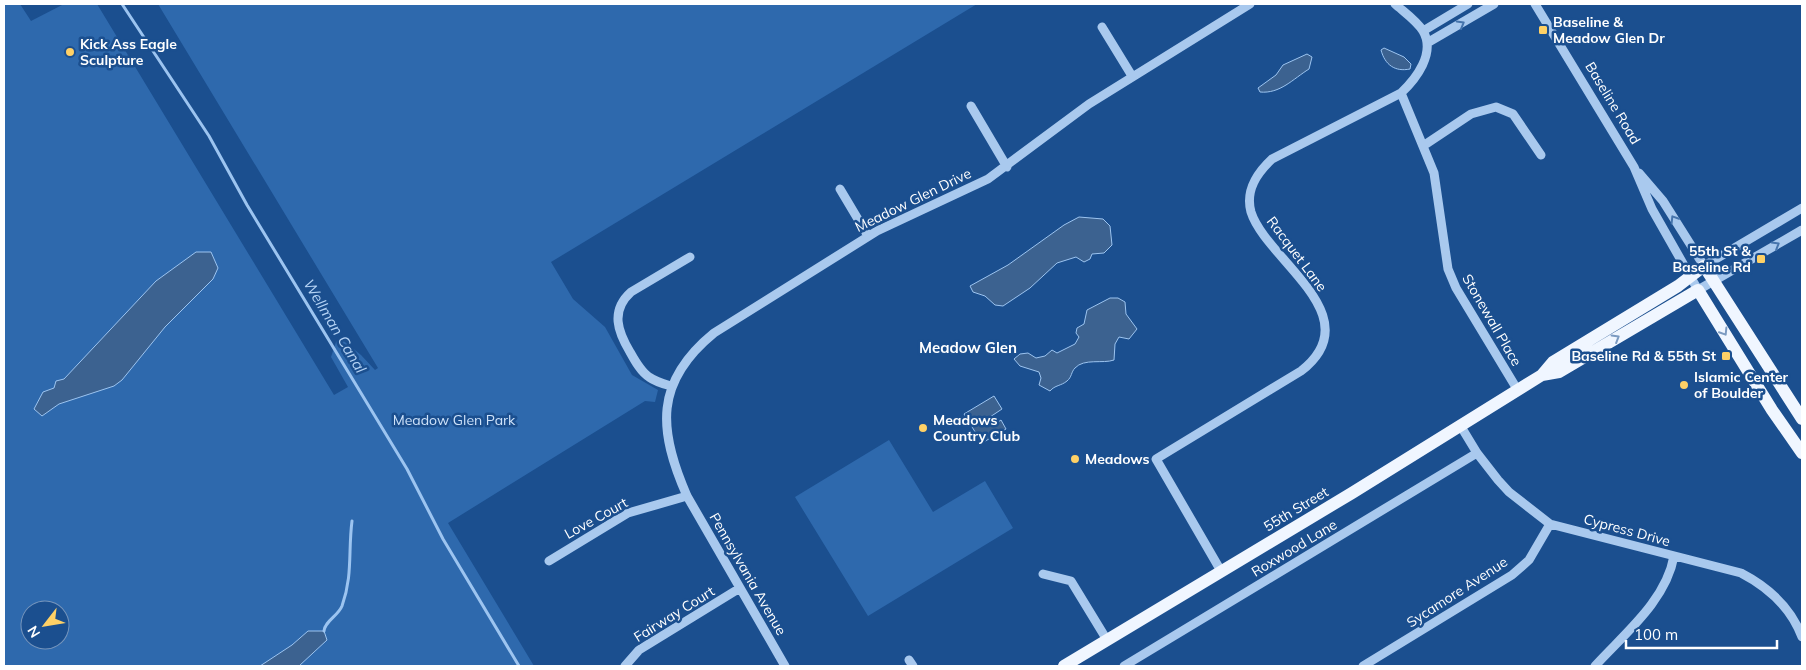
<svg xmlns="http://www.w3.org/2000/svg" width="1806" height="670" font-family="Mulish,sans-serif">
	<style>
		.green { fill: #2e69ad; fill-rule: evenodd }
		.water { fill: #3c6290; stroke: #9cc4f0 }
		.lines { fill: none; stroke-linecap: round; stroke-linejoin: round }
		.stream { stroke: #9cc4f0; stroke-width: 3 }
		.minor { stroke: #a9c9ee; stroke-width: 9 }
		.major { stroke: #f0f6ff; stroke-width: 12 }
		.oneway { stroke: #4674ac }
		.oneway2 { stroke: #7b9ac1 }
		.poi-dot { fill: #ffd166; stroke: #1b4f8f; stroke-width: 2 }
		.labels { text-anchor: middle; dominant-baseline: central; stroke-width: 5; stroke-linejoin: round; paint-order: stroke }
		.poi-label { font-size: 14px; font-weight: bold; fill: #fff; stroke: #1b4f8f; text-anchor: start }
		.street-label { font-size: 14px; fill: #fff; stroke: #1b4f8f }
		.park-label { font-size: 14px; fill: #cfe3fa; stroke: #1b4f8f }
		.water-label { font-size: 15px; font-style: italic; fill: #b5d3f5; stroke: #1b4f8f }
		.neighbourhood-label { font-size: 15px; font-weight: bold; fill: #fff; stroke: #1b4f8f }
	</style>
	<rect width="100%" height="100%" fill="#1b4f8f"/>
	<!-- green -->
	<path class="green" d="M 4,4 L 20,4 L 31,21 L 64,4 L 97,4 L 334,395 L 348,387 L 331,357 L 336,342 L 340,338 L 361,355 L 375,370 L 378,368 L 158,4 L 977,4 L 551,262 L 573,299 L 605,327 L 632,375 L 658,390 L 655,402 L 645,401 L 448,523 L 534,666 L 4,666 ZM 30,610 L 60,610 L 60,640 L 30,640 Z
		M 889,440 L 933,512 L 985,481 L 1013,528 L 868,616 L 795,497 Z"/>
	<!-- water -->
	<path class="water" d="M 1384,48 L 1404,57 L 1411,64 L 1410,69 C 1395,72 1385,65 1381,50 Z
		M 1307,54 L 1312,57 L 1309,69 C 1293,79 1280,94 1260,92 L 1258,88 L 1276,75 L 1283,65 Z
		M 1079,217 L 1103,219 L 1110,226 L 1112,245 L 1104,253 L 1092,254 L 1090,259 L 1084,262 L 1076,257 L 1057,263 L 1030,288 L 1003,306 L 995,305 L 985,296 L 973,292 L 970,286 L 1008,265 L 1064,225 Z
		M 196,252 L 211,252 L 218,268 L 213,279 L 165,327 L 122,380 L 114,386 L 59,404 L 42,416 L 34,409 L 43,392 L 54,388 L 56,381 L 64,379 L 156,281 Z
		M 1110,298 L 1118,298 L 1125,302 L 1126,314 L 1137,329 L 1129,339 L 1119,337 L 1115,344 L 1114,360 C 1103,364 1084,358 1075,368 C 1071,372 1072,377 1067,381 C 1061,386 1055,385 1050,391 L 1039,385 L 1041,378 L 1039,372 L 1020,366 L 1014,359 L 1020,354 L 1028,353 L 1036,358 L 1045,356 L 1052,350 L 1057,353 L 1075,344 L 1079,337 L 1076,333 L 1077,328 L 1084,324 L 1087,310 Z
		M 994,396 L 1002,409 L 990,417 L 994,425 L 1001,420 L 1006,429 L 982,443 L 964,414 Z
		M 308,631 L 324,631 L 327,640 L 299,666 L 260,666 L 292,645 Z"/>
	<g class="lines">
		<!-- stream -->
		<path class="stream" d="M 122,4 L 209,136 L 247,205 L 407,469 L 443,539 L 519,666
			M 324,631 C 325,621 338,616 342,606 C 353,575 348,552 352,521"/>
		<!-- minor -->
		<path class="minor" d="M 1535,4 L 1634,167 L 1652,209 L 1698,290 L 1802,230
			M 1102,27 L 1132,76
			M 1423,31 L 1468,4
			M 1427,43 L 1494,4
			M 1401,93 L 1434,173 L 1448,269 L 1456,288 L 1517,389
			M 971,106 L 1007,167
			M 1423,146 L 1471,114 L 1496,107 L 1513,114 L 1541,155
			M 1639,173 L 1663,201 L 1704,266 L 1802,208
			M 840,189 L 868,236
			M 671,386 C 664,384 656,382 649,377 C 641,372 635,361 630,352 C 618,332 610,311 631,292 L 690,257
			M 1460,425 L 1477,453 L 1498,480 L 1509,492 L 1550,524 L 1741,573 C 1768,587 1791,608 1802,637
			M 549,561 L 628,513 L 687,496
			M 1221,571 L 1156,459 L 1301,371 C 1372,316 1266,260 1251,212 C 1245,190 1257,173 1272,159 L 1401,93 C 1416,79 1436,53 1423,31 C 1417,21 1404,12 1395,4
			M 1043,574 L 1071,581 L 1107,640
			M 909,660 L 913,666
			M 625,666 L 639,650 L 740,588
			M 785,666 L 687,496 C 658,430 654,382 714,333 L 877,231 L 988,179 L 1089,104 L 1250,4
			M 1124,666 L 1477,453
			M 1363,666 L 1512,575 L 1529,560 L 1550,524
			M 1595,666 C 1624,634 1666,601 1674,556"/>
		<!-- major -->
		<path class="major" d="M 1542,375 L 1559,372 L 1698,290 L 1772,410 L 1802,453
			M 1064,666 L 1352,493 L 1542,375 L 1553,362 L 1678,286 L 1704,266 L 1802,419"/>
	</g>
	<!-- one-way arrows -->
	<defs><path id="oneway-chevron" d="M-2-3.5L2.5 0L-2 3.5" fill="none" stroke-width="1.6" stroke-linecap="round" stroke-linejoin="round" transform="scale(1.25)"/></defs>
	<g class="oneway">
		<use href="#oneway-chevron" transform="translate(1461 24) rotate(-30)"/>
		<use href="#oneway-chevron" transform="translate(1674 219) rotate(-122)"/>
		<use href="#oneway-chevron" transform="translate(1776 245) rotate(-31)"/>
	</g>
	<g class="oneway2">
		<use href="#oneway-chevron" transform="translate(1724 332) rotate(58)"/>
		<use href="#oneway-chevron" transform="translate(1616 338) rotate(-31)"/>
	</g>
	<!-- markers -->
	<g class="poi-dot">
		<rect x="1538" y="25" width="10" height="10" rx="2.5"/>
		<circle cx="70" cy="52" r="5"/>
		<rect x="1756" y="254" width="10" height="10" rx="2.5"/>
		<rect x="1721" y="351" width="10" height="10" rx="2.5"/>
		<circle cx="1684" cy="385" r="5"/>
		<circle cx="923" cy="428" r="5"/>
		<circle cx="1075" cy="459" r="5"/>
	</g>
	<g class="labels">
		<!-- poi labels -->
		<g class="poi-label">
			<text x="1553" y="22">Baseline &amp;<tspan x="1553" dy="16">Meadow Glen Dr</tspan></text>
			<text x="80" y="44">Kick Ass Eagle<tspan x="80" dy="16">Sculpture</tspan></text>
			<text x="1751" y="251" text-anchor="end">55th St &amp;<tspan x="1751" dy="16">Baseline Rd</tspan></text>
			<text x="1716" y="356" text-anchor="end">Baseline Rd &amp; 55th St</text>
			<text x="1694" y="377">Islamic Center<tspan x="1694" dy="16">of Boulder</tspan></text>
			<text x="933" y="420">Meadows<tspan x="933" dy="16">Country Club</tspan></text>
			<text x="1085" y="459">Meadows</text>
		</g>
		<!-- street labels -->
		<g class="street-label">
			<text transform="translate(1613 103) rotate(59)">Baseline Road</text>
			<text transform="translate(913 200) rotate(-26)">Meadow Glen Drive</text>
			<text transform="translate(1297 254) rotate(53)">Racquet Lane</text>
			<text transform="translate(1492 320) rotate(60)">Stonewall Place</text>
			<text transform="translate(1296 509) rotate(-31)">55th Street</text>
			<text transform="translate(596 518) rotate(-29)">Love Court</text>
			<text transform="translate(1627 530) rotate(15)">Cypress Drive</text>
			<text transform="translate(1294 548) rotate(-31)">Roxwood Lane</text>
			<text transform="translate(748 574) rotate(60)">Pennsylvania Avenue</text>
			<text transform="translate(1457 592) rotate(-33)">Sycamore Avenue</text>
			<text transform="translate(674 614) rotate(-32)">Fairway Court</text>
		</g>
		<!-- park labels -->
		<g class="park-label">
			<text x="454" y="420">Meadow Glen Park</text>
		</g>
		<!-- water labels -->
		<g class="water-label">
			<text transform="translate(335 326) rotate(59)">Wellman Canal</text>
		</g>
		<!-- neighbourhood labels -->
		<g class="neighbourhood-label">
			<text x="968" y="347">Meadow Glen</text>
		</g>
	</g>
	<!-- border -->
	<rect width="1806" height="670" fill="none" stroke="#ffffff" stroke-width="10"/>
	<!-- north arrow -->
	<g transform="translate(45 625) rotate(239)"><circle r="24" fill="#1b4f8f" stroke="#7695bc"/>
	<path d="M0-4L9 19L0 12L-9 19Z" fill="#ffd166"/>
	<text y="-8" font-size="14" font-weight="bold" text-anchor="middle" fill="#ffffff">N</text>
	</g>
	<!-- scale -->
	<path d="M1626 640v8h151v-8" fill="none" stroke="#ffffff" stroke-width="2.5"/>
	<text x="1634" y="640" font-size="15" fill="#ffffff" stroke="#1b4f8f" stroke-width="4" paint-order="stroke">100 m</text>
</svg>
